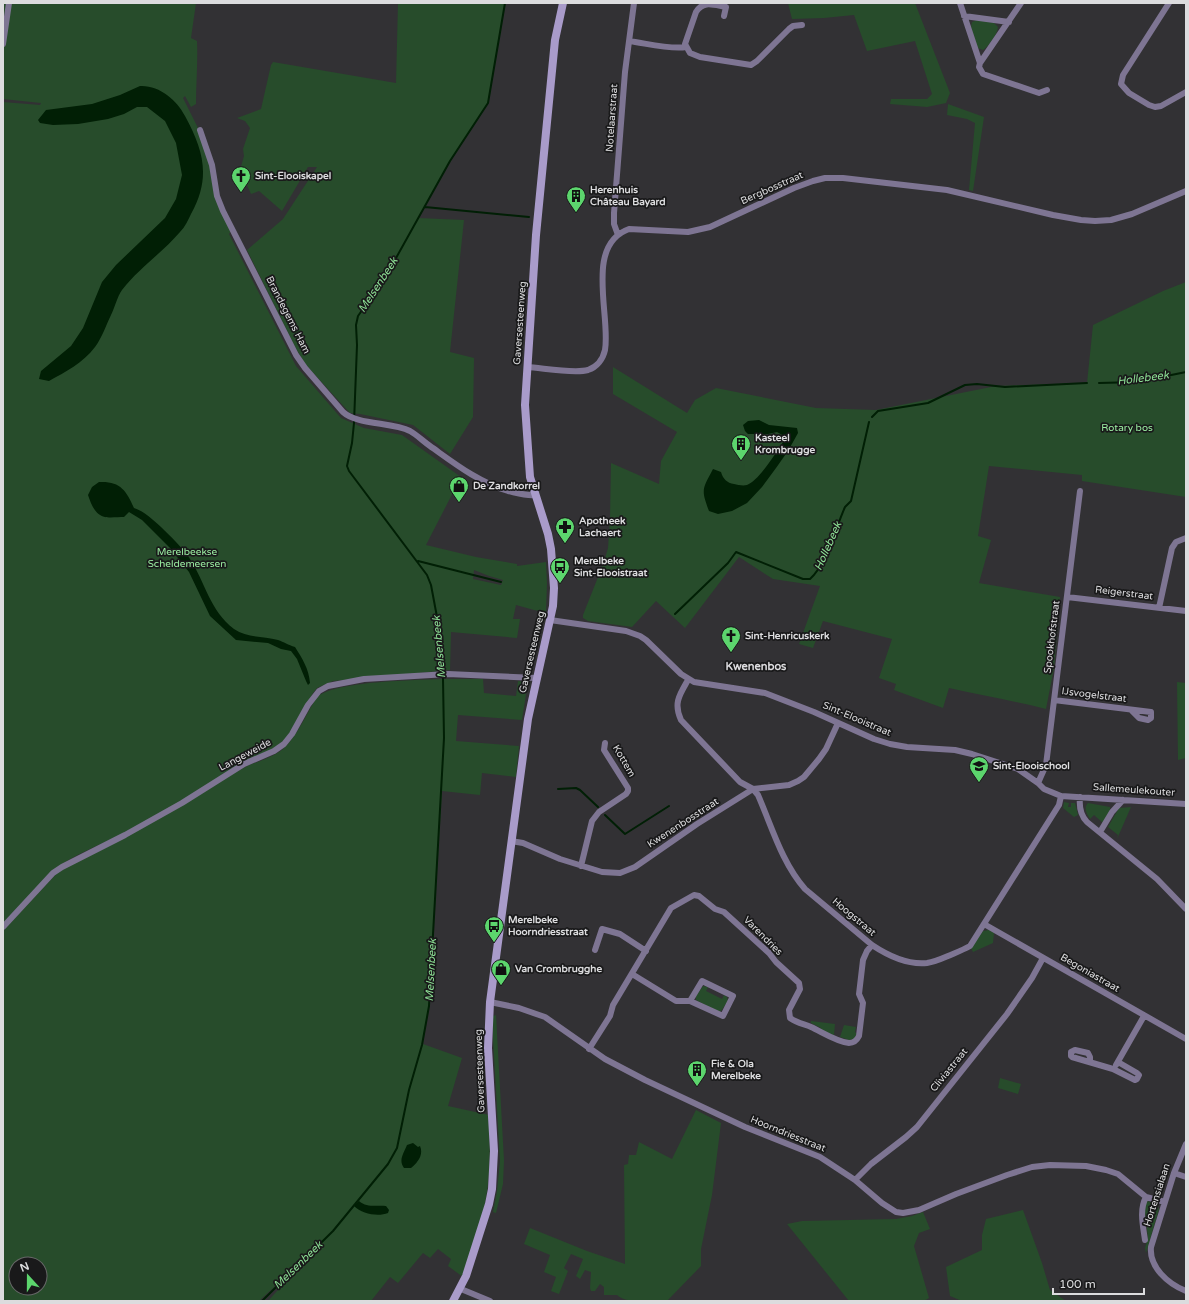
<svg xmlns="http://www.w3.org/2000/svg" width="1189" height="1304" font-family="'Varela Round',sans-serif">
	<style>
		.green { fill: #274c2b; fill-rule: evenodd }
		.water { fill: #011f05 }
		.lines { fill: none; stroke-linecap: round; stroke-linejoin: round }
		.stream { stroke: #011f05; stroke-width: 2 }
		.street { stroke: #7e7593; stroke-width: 6 }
		.secondary { stroke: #a99bca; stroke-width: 8 }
		.labels { text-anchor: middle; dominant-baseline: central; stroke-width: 3.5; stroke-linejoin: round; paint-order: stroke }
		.street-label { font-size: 10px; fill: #dcdcde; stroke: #19191a }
		.poi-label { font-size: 10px; font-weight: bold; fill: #dcdcde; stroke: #19191a; text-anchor: start }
		.park-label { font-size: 10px; fill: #9beea2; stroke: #19191a }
		.water-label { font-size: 11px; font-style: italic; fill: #8de095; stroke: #19191a }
		.neighbourhood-label { font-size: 11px; font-weight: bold; fill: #dddcdf; stroke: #19191a }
	</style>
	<rect width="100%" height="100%" fill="#323134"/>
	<!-- green -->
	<path class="green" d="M 3,3 L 196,3 L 191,38 L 197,41 C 198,62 196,83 196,104 L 191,107 L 185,96 L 183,98 L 200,132 L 210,163 L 216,200 L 231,231 L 229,234 L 296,366 L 341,418 L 364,428 L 402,435 L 461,477 L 426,545 L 476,557 L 517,564 L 517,566 L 546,562 L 547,583 L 546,612 L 534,610 L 516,605 L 513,619 L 520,619 L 517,638 L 451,632 L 450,670 L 333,681 L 317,688 L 313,693 L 290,734 L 278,746 C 227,775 176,806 124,833 C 99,846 73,854 51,872 L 3,925 L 3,102 L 40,105 L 41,103 L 3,99 ZM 474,570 L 489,576 L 503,580 L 501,585 L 473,579 Z
		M 398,3 L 505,3 L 488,103 L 450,161 L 418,218 L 464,220 L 450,352 L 474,358 L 473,417 L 450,454 L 413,425 L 360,414 L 350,413 L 305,364 L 295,347 L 247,250 L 283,219 L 317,167 L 308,167 L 282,211 L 259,191 L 251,194 L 240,170 L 244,156 L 243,149 L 250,128 L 245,121 L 237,118 L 261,109 L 271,65 L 273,62 L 396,83 Z
		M 788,3 L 915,3 L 950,93 L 946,103 L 927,107 L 890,104 L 891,99 L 927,99 L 932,94 L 915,41 L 867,51 L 854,15 L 824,18 L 792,19 Z
		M 977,20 L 994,23 L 998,27 C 997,35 989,46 983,50 L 978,48 L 971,27 L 972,22 Z
		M 948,104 L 984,117 L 973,191 L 969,190 L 975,123 L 967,119 L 947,115 Z
		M 1186,282 L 1186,497 L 1082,481 L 1082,475 L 989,466 L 978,536 L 991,540 L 979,583 L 1060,597 L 1054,668 L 1046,709 C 1014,701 981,695 949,688 L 943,708 L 894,690 L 896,684 L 879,678 L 892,639 L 823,621 L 813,648 L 799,644 L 820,586 L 773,579 L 739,557 L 685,628 L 656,601 L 632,627 L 588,621 L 583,618 L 583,615 L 604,562 L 608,548 L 610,519 L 611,463 L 659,484 L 661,461 L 677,432 L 613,394 L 613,367 L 687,413 L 695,400 L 716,388 L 816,408 L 876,410 L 996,386 L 1087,383 L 1093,325 L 1163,291 Z
		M 443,679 L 483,679 L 484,693 L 516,696 L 518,681 L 525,682 L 527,688 L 522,720 L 458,715 L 456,741 L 519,746 L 516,777 L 482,773 L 480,795 L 442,791 L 429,1006 L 423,1044 L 462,1058 L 448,1106 L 489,1115 C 490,1145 491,1174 485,1204 C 480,1228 470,1253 463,1277 L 448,1266 L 451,1259 L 438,1249 L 430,1258 L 423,1253 L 398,1283 L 390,1277 L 371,1301 L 268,1301 L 314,1250 L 259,1301 L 3,1301 L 3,931 L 59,871 L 249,765 C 260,761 273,757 283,749 C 298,735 306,714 317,697 C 335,681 417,680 443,679 ZM 16,1264 L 40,1264 L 40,1288 L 16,1288 Z
		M 1177,682 L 1186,683 L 1186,758 L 1178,760 Z
		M 1064,802 L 1069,803 L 1068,807 L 1071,807 L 1071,803 L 1075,803 L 1078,815 L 1074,817 L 1063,808 Z
		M 1088,803 L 1110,807 L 1110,810 L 1103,823 L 1094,815 L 1090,819 C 1087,814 1083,808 1088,803 Z
		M 1131,807 L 1117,839 L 1118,835 L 1108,827 L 1119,808 Z
		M 989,930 L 994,933 L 993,943 L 973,952 L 971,948 L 983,931 Z
		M 703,986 L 708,987 L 706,991 L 722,999 L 724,995 L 727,997 L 728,1001 L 721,1011 L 718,1012 L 696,1000 L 696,996 Z
		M 496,1015 L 504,1160 L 503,1184 L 496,1213 L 493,1212 L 497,1191 L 500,1161 L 493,1039 L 493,1016 Z
		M 811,1021 L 835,1024 L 834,1035 L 820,1030 L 821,1028 L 811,1023 Z
		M 844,1025 L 856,1027 L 855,1032 L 857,1034 L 854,1039 L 849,1040 L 840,1037 Z
		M 1000,1078 L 1021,1084 L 1018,1094 L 998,1088 Z
		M 696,1110 L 721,1123 L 712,1195 L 701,1249 L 701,1266 L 667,1301 C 655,1301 625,1304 617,1295 L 604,1295 L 604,1287 L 600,1284 L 595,1291 L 591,1291 L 590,1288 L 591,1272 L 585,1270 L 580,1279 L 576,1276 L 583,1259 L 571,1254 L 564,1268 L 568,1271 L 559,1294 L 551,1291 L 556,1277 L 544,1272 L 550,1255 L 524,1244 L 530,1228 L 587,1251 L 625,1264 L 624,1165 L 628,1164 L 629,1155 L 636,1155 L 639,1142 L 672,1159 Z
		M 1147,1201 L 1156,1204 L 1159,1209 L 1146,1253 L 1145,1248 L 1148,1238 L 1144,1203 Z
		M 1023,1210 L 1042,1263 L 1050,1290 L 1066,1301 L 962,1301 L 950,1296 L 946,1267 L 982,1250 L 982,1235 L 986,1219 Z
		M 923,1212 L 930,1229 L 919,1233 L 914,1246 L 929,1298 L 924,1301 L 849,1301 L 787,1224 L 802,1221 L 896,1219 L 912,1216 Z"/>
	<!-- water -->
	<path class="water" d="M 140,86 C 159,85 177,100 185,116 C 204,151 211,178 191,214 C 188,220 185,227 180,232 C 162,253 139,268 122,290 C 117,297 115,307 111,315 C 106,325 102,338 95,347 C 83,363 65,372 49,381 L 39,379 L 41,371 L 71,346 L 83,328 L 102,282 L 116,265 L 165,218 L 176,199 L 182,175 L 176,143 L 165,121 L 147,107 L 137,107 L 124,114 L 108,119 L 78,124 L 53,125 L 40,123 L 38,120 L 46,110 L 92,104 L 120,95 Z
		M 759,420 L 769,425 L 797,428 L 798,433 L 788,451 L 776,468 L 762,487 L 747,503 L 732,511 L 718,514 L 709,511 C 701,489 702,490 713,469 L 721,472 C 723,479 727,483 734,484 C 738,485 743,486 747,485 C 759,481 776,452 784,441 L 784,436 L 777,432 L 768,434 L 748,434 L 745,431 L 743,425 L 748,421 Z
		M 99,482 C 120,481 126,490 134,508 C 144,511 153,520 161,527 C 171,537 182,547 190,559 C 205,582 210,611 234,629 C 247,638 263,636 278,640 C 284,642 288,645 295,647 C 302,658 309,669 310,683 L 308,685 L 306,681 L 297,659 L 291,651 L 281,649 L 268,643 L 236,640 L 210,616 L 189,572 L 170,548 L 142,520 L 129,512 L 124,517 C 119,517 109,518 105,517 C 95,515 91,504 88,495 L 92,487 Z
		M 413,1143 L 418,1147 L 420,1146 C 424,1155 417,1163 411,1168 L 404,1168 C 398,1160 404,1153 407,1145 Z
		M 359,1201 C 367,1208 376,1205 386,1206 L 389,1210 L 388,1213 C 378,1217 362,1214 354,1206 Z"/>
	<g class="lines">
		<!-- stream -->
		<path class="stream" d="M 425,207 L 529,217
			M 1099,383 L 1137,382 L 1186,372
			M 872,417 L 878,411 L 928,403 L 965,385 L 977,384 L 1005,387 L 1087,383
			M 418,561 L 501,582
			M 675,614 L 728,563 L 736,552 L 803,579 L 810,579 C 826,565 836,527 845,507 L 851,501 L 869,422
			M 558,789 L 576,788 L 580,790 L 598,807
			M 605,815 L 625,834 L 669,806
			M 262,1301 L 333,1231 L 388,1164 L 397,1148 L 409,1090 L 422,1045 L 429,1006 L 444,738 L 443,679 L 440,633 L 431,585 L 427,575 L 349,471 L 347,466 L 352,443 L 354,423 L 357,345 L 356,325 L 358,316 L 386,276 L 450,161 L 488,103 L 505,3"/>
		<!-- street -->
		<path class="street" d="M 960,3 L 980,63
			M 1021,3 L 980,63 L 979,67 L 983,74 L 1039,93 L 1047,90
			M 1169,3 L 1123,75 L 1121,84 L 1129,93 L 1149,105 L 1155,107 L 1161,106 L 1186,92
			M 724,16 L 726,7 C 714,5 703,0 696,12 L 685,44 L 690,53 L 700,57 L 751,65 L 757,61 L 789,29 L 793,26 L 802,25
			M 964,16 L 1009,22
			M 629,41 C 645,43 671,50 686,47
			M 3,44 L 9,3
			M 200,130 L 212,165 L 217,196 L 223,211 L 296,355 L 305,368 L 343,412 C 357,425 392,422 410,431 C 417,435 423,441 430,446 C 454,463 478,482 508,491 C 517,493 526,496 535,495
			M 618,235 L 614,224 L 614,213 L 625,72 L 634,3
			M 527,367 C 543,368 574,374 588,370 C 597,367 603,359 605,350 C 611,316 584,245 629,229 L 688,232 L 710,227 L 794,188 L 813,181 L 825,178 L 843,178 L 947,190 L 1053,215 L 1081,220 L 1095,221 L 1111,220 L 1132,214 L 1186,191
			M 1067,597 L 1186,611
			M 1159,608 L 1172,548 L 1176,542 L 1186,538
			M 550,620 L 626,631 L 640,636 L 646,640 L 681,674 L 694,682 L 765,693 L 814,712 L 874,739 L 890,744 L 907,747 L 955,750 L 972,754 L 1018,769 L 1038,783 L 1044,789 L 1061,796 L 1186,804
			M 688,680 C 680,694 673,703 681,720 L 740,782 L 753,789 L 758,795 C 772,827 782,863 805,889 L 872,945 C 887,955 908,965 927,963 C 934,962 941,959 948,956 C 955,953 963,950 970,946 L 1059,805 L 1061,796
			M 1054,700 L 1151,712 L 1151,718 L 1148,720 L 1139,718 L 1131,710
			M 1038,783 L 1046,765 L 1080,491
			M 1080,797 C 1079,807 1080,815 1087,822 L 1157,879 L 1186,909
			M 1100,832 L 1112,812 L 1123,800
			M 511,841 L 523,843 L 560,859 L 602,872 L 620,873 L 635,867 L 697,824 L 753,789 L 789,785 L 798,781 L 804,777 L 819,759 L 826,749 L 838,723
			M 581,866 L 592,821 L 599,812 L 626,794 L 628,791 L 628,788 L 604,750 L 605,743
			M 984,924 L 1186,1039
			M 3,927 L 53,873 L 62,867 L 125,835 L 182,803 L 244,764 L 274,751 L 284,744 L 292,734 L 308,705 L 319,691 L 328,686 L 364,679 L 448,674 L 536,678
			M 595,950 L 602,929 L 620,934 L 646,951
			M 632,974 L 676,1001 L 690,1001 L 723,1016 L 733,996 L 702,981 L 690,1001
			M 490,1002 L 519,1008 L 545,1017 L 605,1059 L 645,1080 L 745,1127 L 820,1157 L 855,1180 L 882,1203 L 896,1212 L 903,1213 L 919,1210 L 956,1194 L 1007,1175 L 1032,1167 L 1050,1165 L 1086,1166 L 1106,1170 L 1118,1174 L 1146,1197 L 1165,1202
			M 589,1049 L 610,1016 L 613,1005 L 671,908 L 694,895 L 699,896 L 715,909 L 724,912 L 769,953 L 776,962 L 799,983 L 800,989 L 789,1010 L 790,1018 C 797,1023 804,1024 811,1027 C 822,1032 837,1042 849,1043 C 854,1043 857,1040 859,1036 L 863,1003 L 859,994 L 863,960 L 867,951 L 872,945
			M 1090,1062 L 1090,1057 L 1088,1053 L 1075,1050 L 1071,1052 L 1071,1056 L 1072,1057 L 1113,1069 L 1135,1080 L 1137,1079 L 1139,1075 L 1137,1073 L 1118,1062
			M 1116,1065 L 1144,1016
			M 1186,1144 L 1174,1173 L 1151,1247 C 1149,1267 1168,1284 1186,1291
			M 1174,1173 L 1186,1177
			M 855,1180 L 871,1164 L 906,1137 L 917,1127 L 1007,1014 L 1032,978 L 1043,958
			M 1145,1240 C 1143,1226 1139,1210 1146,1197
			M 461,1289 L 490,1301"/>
		<!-- secondary -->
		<path class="secondary" d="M 453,1301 L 466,1276 L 489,1204 L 492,1189 L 494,1151 L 488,1048 L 490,1002 L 528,719 L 553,606 L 554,588 L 551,549 L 548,534 L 530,477 L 525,405 L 536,235 L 555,40 L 563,3"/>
	</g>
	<!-- icons -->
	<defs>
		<symbol id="church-pin" viewBox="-11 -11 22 30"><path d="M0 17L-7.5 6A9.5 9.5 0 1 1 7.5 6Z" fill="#5cd56d" stroke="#19191a"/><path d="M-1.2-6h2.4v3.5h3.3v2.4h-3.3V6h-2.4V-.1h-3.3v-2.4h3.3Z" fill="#111"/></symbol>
		<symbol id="building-pin" viewBox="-11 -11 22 30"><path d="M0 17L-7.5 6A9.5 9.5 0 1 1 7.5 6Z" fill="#5cd56d" stroke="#19191a"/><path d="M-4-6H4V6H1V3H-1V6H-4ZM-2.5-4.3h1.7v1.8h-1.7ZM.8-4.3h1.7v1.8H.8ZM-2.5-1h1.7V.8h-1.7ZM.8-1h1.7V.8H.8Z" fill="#111"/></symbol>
		<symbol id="shop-pin" viewBox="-11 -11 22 30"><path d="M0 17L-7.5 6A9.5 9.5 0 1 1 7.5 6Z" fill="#5cd56d" stroke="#19191a"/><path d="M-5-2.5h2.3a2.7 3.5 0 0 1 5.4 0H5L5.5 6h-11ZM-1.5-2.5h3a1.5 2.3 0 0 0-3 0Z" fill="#111"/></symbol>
		<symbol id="pharmacy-pin" viewBox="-11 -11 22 30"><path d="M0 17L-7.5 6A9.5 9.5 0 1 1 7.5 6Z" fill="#5cd56d" stroke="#19191a"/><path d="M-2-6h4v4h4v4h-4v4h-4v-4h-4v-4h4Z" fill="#111"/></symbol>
		<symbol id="bus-pin" viewBox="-11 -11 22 30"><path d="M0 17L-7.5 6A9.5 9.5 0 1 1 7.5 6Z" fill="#5cd56d" stroke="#19191a"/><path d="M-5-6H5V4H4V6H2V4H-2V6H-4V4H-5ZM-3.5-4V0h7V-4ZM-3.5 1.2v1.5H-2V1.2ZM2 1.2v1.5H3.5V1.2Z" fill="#111"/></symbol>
		<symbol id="school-pin" viewBox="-11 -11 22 30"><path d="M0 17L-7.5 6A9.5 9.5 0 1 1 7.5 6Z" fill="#5cd56d" stroke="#19191a"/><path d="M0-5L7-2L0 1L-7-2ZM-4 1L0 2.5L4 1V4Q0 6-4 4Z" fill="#111"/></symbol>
	</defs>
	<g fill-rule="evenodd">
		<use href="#church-pin" x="230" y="165" width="22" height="30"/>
		<use href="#building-pin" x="565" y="185" width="22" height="30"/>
		<use href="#building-pin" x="730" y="433" width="22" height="30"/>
		<use href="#shop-pin" x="448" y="475" width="22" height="30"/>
		<use href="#pharmacy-pin" x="554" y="516" width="22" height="30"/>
		<use href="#bus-pin" x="549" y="556" width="22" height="30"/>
		<use href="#church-pin" x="720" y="625" width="22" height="30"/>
		<use href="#school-pin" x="968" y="755" width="22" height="30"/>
		<use href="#bus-pin" x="483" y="915" width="22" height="30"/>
		<use href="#shop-pin" x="490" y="958" width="22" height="30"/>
		<use href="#building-pin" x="686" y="1059" width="22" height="30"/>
	</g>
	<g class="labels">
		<!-- street labels -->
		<g class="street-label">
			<text transform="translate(612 118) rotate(-86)">Notelaarstraat</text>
			<text transform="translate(772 188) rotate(-24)">Bergbosstraat</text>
			<text transform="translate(288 315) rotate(63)">Brandegems Ham</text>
			<text transform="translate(520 323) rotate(-86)">Gaversesteenweg</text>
			<text transform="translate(1124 593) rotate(7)">Reigerstraat</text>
			<text transform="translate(1052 637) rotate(-83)">Spookhofstraat</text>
			<text transform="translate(532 652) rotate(-77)">Gaversesteenweg</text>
			<text transform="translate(1094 695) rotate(7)">IJsvogelstraat</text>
			<text transform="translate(857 719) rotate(23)">Sint-Elooistraat</text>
			<text transform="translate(245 755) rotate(-28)">Langeweide</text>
			<text transform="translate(624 761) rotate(60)">Kottem</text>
			<text transform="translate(1134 790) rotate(4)">Sallemeulekouter</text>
			<text transform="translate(683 823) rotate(-33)">Kwenenbosstraat</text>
			<text transform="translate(854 917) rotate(40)">Hoogstraat</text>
			<text transform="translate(763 936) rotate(45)">Varendries</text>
			<text transform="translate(1090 973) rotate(30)">Begoniastraat</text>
			<text transform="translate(949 1070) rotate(-51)">Cliviastraat</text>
			<text transform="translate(480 1071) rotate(-92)">Gaversesteenweg</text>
			<text transform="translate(788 1134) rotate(22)">Hoorndriesstraat</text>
			<text transform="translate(1157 1195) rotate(-72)">Hortensialaan</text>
		</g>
		<!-- poi labels -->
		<g class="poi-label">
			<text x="255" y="176">Sint-Elooiskapel</text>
			<text x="590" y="190">Herenhuis<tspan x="590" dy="12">Château Bayard</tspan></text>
			<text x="755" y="438">Kasteel<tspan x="755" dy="12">Krombrugge</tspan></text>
			<text x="473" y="486">De Zandkorrel</text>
			<text x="579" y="521">Apotheek<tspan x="579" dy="12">Lachaert</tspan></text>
			<text x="574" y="561">Merelbeke<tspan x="574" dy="12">Sint-Elooistraat</tspan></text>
			<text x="745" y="636">Sint-Henricuskerk</text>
			<text x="993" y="766">Sint-Elooischool</text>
			<text x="508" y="920">Merelbeke<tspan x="508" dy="12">Hoorndriesstraat</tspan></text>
			<text x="515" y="969">Van Crombrugghe</text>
			<text x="711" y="1064">Fie &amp; Ola<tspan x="711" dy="12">Merelbeke</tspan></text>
		</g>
		<!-- park labels -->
		<g class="park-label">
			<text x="1127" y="428">Rotary bos</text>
			<text x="187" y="552">Merelbeekse<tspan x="187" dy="12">Scheldemeersen</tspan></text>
		</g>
		<!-- water labels -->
		<g class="water-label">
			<text transform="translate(378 285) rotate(-57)">Melsenbeek</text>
			<text transform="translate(1143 378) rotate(-7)">Hollebeek</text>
			<text transform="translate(828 546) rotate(-66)">Hollebeek</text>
			<text transform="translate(439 647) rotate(-95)">Melsenbeek</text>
			<text transform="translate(431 970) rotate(-87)">Melsenbeek</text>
			<text transform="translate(298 1265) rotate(-44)">Melsenbeek</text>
		</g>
		<!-- neighbourhood labels -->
		<g class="neighbourhood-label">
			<text x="756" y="666">Kwenenbos</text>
		</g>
	</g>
	<!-- border -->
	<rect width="1189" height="1304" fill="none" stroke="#dcdcde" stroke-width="8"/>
	<!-- north arrow -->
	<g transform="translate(28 1276) rotate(339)"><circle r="19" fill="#19191a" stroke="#676768"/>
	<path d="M0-3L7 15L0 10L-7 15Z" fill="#5cd56d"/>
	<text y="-6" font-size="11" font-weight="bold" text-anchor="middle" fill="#dcdcde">N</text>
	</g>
	<!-- scale -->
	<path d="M1053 1288v6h91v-6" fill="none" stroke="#dcdcde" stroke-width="2"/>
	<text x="1059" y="1288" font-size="12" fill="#dcdcde" stroke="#19191a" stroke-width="3" paint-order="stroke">100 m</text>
</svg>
